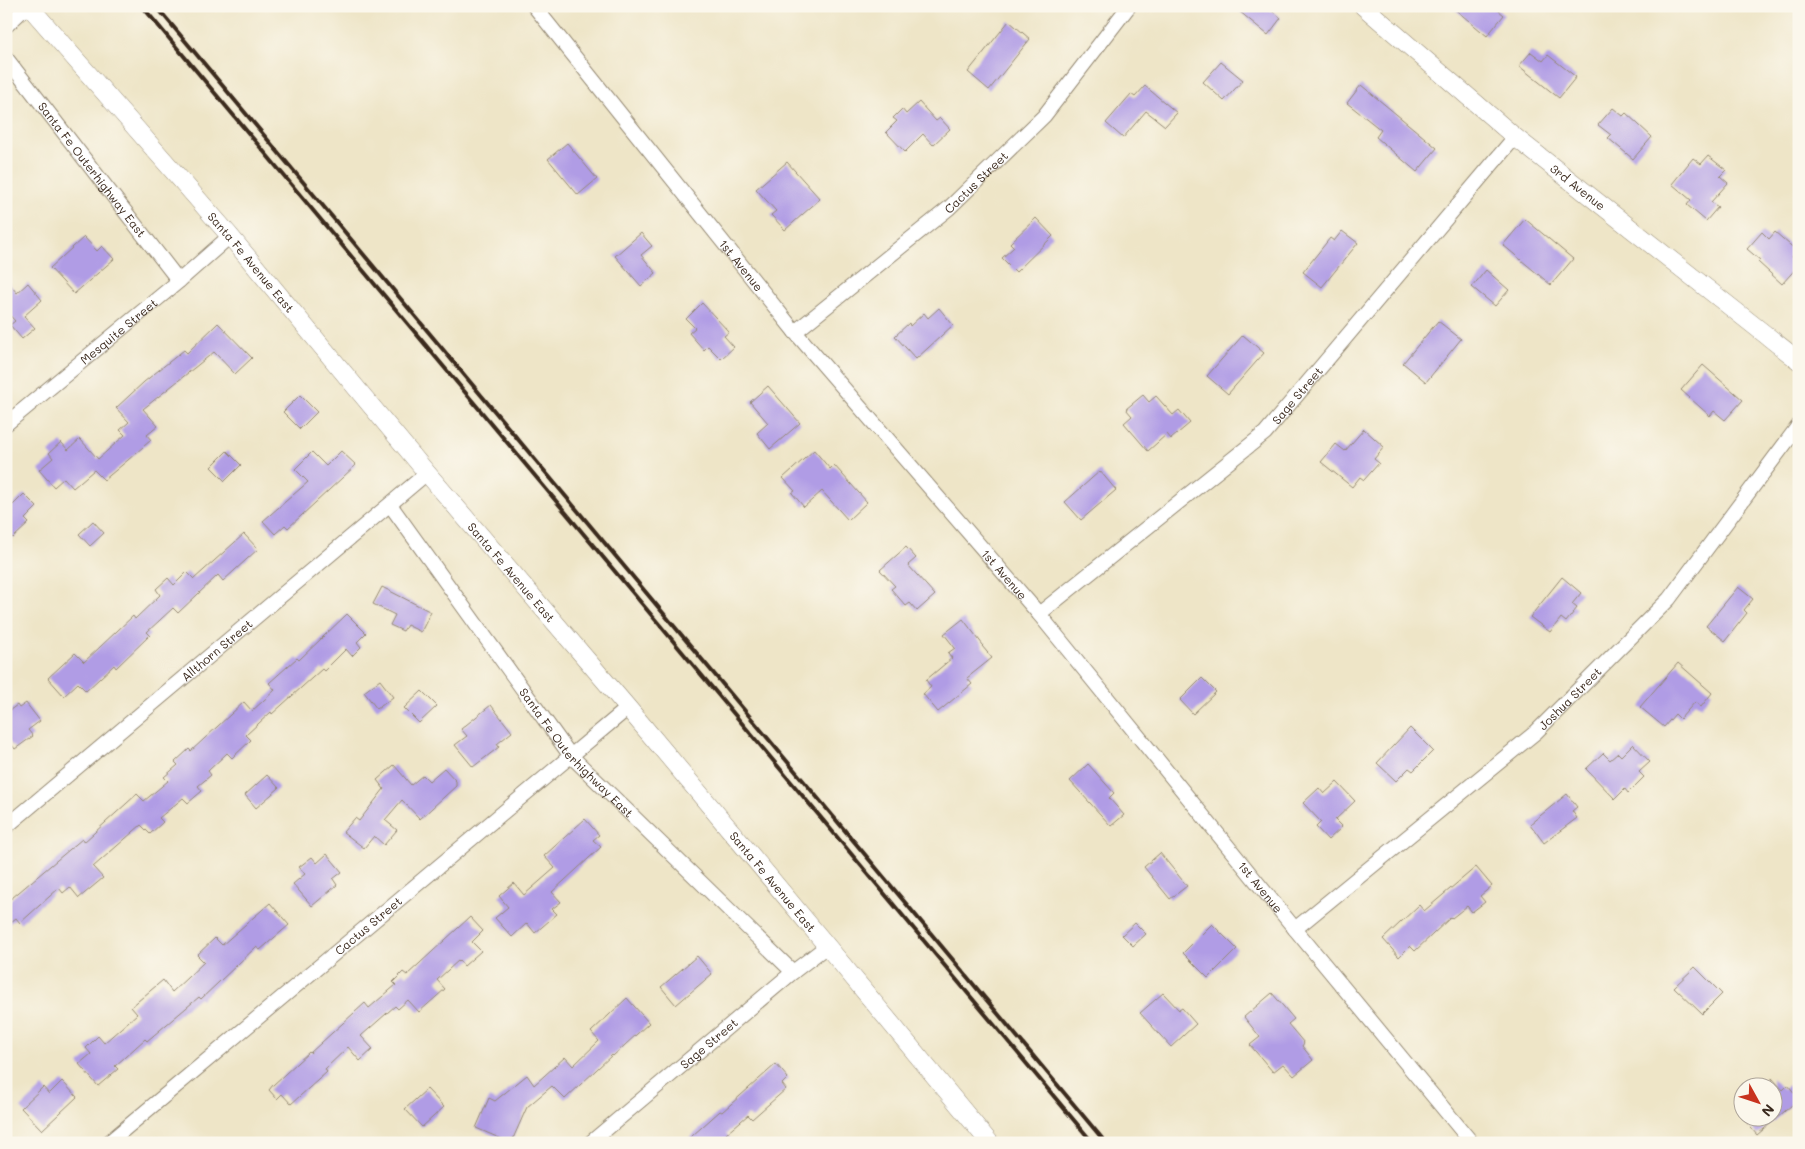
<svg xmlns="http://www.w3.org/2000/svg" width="1805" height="1149" font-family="Mali,sans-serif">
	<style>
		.building { fill: #b09ce5 }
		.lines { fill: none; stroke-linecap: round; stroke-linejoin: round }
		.minor-casing { stroke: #948872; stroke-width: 16 }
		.tertiary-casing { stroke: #948872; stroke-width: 19 }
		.minor { stroke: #fff; stroke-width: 14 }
		.tertiary { stroke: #fff; stroke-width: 18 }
		.rail { stroke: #3b2a1e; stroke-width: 4 }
		.labels { text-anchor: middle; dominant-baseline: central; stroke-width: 4; stroke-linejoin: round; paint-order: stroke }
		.street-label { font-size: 12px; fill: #3b2a1e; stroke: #fbf7ec }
	</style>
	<rect width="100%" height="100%" fill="#fbf7ec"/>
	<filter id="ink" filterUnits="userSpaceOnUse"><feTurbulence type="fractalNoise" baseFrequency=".02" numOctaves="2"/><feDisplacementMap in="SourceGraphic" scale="10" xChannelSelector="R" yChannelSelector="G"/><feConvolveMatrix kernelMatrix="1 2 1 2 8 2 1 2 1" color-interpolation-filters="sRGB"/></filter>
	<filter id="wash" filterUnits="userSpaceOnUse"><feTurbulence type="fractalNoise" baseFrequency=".0096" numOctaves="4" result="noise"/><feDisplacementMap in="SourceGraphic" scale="20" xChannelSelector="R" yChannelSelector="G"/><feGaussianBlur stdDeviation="1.12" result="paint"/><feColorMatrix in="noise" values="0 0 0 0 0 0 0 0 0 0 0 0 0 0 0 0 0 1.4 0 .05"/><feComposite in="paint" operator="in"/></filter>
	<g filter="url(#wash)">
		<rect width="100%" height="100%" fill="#eee5c7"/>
		<g id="blocks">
			<!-- building -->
			<path class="building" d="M 1233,6 L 1266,6 L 1281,18 L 1268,35 Z
				M 1451,6 L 1493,6 L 1504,15 L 1487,36 Z
				M 1009,21 L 1030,39 L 989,90 L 968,72 Z
				M 1531,52 L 1543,61 L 1548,55 L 1576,77 L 1559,98 L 1519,66 Z
				M 1221,62 L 1243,80 L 1224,101 L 1203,82 Z
				M 1361,85 L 1437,148 L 1417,172 L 1376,137 L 1381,130 L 1347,103 Z
				M 1145,86 L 1177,113 L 1165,126 L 1146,111 L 1123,138 L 1106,123 L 1131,94 L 1135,97 Z
				M 919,102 L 936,121 L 940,118 L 950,129 L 933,145 L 923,134 L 905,152 L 886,132 L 897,121 L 893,118 L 902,109 L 906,114 Z
				M 1613,108 L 1623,116 L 1626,113 L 1652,137 L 1633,159 L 1608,138 L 1611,135 L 1598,125 Z
				M 567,143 L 597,179 L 578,195 L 548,159 Z
				M 1708,156 L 1726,170 L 1720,176 L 1728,183 L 1711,202 L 1718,207 L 1706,221 L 1687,205 L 1691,200 L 1672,184 L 1693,158 L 1701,164 Z
				M 787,162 L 820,199 L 785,230 L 771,215 L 776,211 L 756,189 Z
				M 1036,218 L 1053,236 L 1016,272 L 1002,258 L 1014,247 L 1010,243 Z
				M 1525,219 L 1573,259 L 1551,285 L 1503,245 Z
				M 1342,231 L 1358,243 L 1322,287 L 1303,272 L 1330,238 L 1334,241 Z
				M 1762,232 L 1769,239 L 1775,232 L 1797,251 L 1792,257 L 1799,263 L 1799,265 L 1782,284 L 1758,262 L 1760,260 L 1747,249 Z
				M 641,233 L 652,246 L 641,255 L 656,273 L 641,286 L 615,256 Z
				M 84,237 L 97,251 L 102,246 L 114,259 L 74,294 L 50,268 Z
				M 1486,270 L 1509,290 L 1495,306 L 1472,287 Z
				M 6,280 L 17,293 L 28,283 L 42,300 L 24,316 L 35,328 L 22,339 L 10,325 L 15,321 L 6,311 Z
				M 702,303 L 729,332 L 724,336 L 734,347 L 721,359 L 708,346 L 704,350 L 689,333 L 695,328 L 686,319 Z
				M 939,308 L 953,325 L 916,359 L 895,336 L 909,323 L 910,326 L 924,313 L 928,318 Z
				M 1438,321 L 1461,339 L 1426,382 L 1403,363 Z
				M 218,323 L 252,358 L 235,374 L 214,352 L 143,409 L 158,426 L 147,435 L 151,440 L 128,460 L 104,480 L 94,470 L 73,488 L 64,478 L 54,487 L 39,470 L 53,458 L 49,453 L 61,442 L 68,450 L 80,439 L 98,459 L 125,435 L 120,430 L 129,422 L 116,408 L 144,382 L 184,350 L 187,353 Z
				M 1243,335 L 1264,353 L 1228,394 L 1207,376 Z
				M 1703,365 L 1743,400 L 1725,420 L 1714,411 L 1710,416 L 1681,390 Z
				M 768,386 L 800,423 L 770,449 L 757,433 L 768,423 L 750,402 Z
				M 300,395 L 317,412 L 300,429 L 283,412 Z
				M 1143,395 L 1149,402 L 1156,396 L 1173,415 L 1179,410 L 1190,423 L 1171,439 L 1167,434 L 1148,451 L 1124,423 L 1132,416 L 1126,409 Z
				M 1364,429 L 1384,447 L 1374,459 L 1379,463 L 1364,480 L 1360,477 L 1352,487 L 1321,462 L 1336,444 L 1345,451 Z
				M 814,450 L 830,469 L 834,465 L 867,502 L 848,520 L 822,491 L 804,507 L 792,493 L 795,491 L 783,478 Z
				M 227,451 L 241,465 L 225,481 L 211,467 Z
				M 341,451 L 356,465 L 288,528 L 285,525 L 275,534 L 263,521 L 308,482 L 295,469 L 312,452 L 326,466 Z
				M 1100,471 L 1116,490 L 1081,520 L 1065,502 Z
				M 24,494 L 37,507 L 25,519 L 29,523 L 13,538 L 6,531 L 6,498 L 13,505 Z
				M 93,521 L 104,533 L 90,546 L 79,534 Z
				M 244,534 L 258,549 L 223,581 L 218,575 L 178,613 L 173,608 L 147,632 L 150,635 L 116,668 L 114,665 L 86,691 L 78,683 L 64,696 L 48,678 L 75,653 L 84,662 L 133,616 L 135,619 L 160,595 L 156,589 L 168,578 L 174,585 L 187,572 L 194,579 Z
				M 906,547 L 916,558 L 908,565 L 935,595 L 917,611 L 910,603 L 906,606 L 891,589 L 895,586 L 880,570 Z
				M 1562,577 L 1581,593 L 1572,604 L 1577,608 L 1566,622 L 1561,618 L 1550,632 L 1530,617 Z
				M 382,587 L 431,612 L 421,632 L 407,625 L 403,631 L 390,625 L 395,615 L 373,604 Z
				M 1738,587 L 1753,599 L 1744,610 L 1747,613 L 1725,641 L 1706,626 Z
				M 347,614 L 366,633 L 357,642 L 361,647 L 352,656 L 346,649 L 324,671 L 322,669 L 272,714 L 271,712 L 246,735 L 251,740 L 232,758 L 227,753 L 208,771 L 211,775 L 198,786 L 202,791 L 188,803 L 183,798 L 159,818 L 163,822 L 150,834 L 141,825 L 93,867 L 103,878 L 79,898 L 70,887 L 63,893 L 59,888 L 20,923 L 16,918 L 6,926 L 6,903 L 82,839 L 84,842 L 137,794 L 144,801 L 168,781 L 164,777 L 178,765 L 175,762 L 189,749 L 191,751 L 244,702 L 252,711 L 275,690 L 269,683 L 297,658 L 299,660 Z
				M 963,619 L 983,645 L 982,646 L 992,658 L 967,678 L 972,684 L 938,712 L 923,694 L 931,687 L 926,680 L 952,658 L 948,653 L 955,648 L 944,634 Z
				M 1678,663 L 1712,693 L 1701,707 L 1695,702 L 1680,719 L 1675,714 L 1664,727 L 1640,707 Z
				M 1202,678 L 1216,692 L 1193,714 L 1180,700 Z
				M 380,680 L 393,697 L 377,709 L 364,692 Z
				M 422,691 L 437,706 L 419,723 L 404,708 Z
				M 26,703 L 40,721 L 28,730 L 33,736 L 15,749 L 6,738 L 6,713 L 17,705 L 19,708 Z
				M 491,705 L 512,732 L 497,744 L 499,747 L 473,767 L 455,745 L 467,736 L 461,729 Z
				M 1410,728 L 1433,751 L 1413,771 L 1409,768 L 1396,781 L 1377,763 Z
				M 1633,744 L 1650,762 L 1639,772 L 1644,777 L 1628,793 L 1625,789 L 1615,799 L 1586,769 L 1603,753 L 1610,760 L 1618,753 L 1621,756 Z
				M 1088,764 L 1114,793 L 1109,798 L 1124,815 L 1111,826 L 1070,781 Z
				M 394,765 L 411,785 L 423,775 L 429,781 L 444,768 L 456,781 L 456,786 L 420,819 L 402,800 L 385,820 L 397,830 L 384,845 L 374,836 L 364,848 L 343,832 L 355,818 L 359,821 L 384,789 L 377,780 Z
				M 267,775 L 279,788 L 256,808 L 245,795 Z
				M 1337,782 L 1355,801 L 1335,820 L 1342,827 L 1328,840 L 1316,827 L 1321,822 L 1303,803 L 1319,788 L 1324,794 Z
				M 1567,794 L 1577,807 L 1572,811 L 1577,818 L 1544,843 L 1530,824 Z
				M 585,819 L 599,835 L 593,840 L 601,847 L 552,892 L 561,902 L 552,909 L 557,914 L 535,933 L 527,923 L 512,937 L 495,918 L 508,907 L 499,896 L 514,883 L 524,895 L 555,868 L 544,856 Z
				M 1160,853 L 1187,886 L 1170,899 L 1144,867 Z
				M 327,854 L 342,872 L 333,879 L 337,885 L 312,906 L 293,884 L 305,874 L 299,867 L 312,857 L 317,863 Z
				M 1476,867 L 1492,886 L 1480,896 L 1485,902 L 1472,912 L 1467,906 L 1452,918 L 1451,917 L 1415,951 L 1410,946 L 1399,957 L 1383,939 L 1419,905 L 1424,911 Z
				M 270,903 L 289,925 L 260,950 L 256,947 L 201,999 L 199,997 L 147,1041 L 145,1039 L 115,1066 L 118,1069 L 98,1086 L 79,1064 L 91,1054 L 86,1048 L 98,1036 L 104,1043 L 137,1014 L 131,1007 L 163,980 L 172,992 L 204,962 L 197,955 L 215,938 L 222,945 Z
				M 470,917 L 483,931 L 472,942 L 481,951 L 464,966 L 459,960 L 437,980 L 445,989 L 419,1012 L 408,1000 L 398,1009 L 395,1006 L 361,1036 L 373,1049 L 360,1061 L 348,1047 L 325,1069 L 327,1072 L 291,1104 L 282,1094 L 277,1099 L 269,1090 L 273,1085 L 309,1052 L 310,1053 L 365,1003 L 369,1008 L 396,985 L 393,982 L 403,972 L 407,975 Z
				M 1135,923 L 1146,934 L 1133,946 L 1122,935 Z
				M 1212,924 L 1237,949 L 1208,978 L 1183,953 Z
				M 697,956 L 712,974 L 676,1005 L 661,987 Z
				M 1695,967 L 1722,994 L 1702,1014 L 1674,987 Z
				M 1163,993 L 1179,1010 L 1182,1008 L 1196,1024 L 1171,1047 L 1140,1013 Z
				M 1272,993 L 1294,1019 L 1288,1024 L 1304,1043 L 1302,1046 L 1313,1060 L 1294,1076 L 1283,1064 L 1273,1072 L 1250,1045 L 1260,1037 L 1244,1017 Z
				M 627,998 L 649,1023 L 613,1056 L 612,1055 L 565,1099 L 552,1086 L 527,1107 L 511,1143 L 476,1128 L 489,1098 L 495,1101 L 527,1075 L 534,1085 L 565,1057 L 573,1066 L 599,1041 L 591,1032 Z
				M 776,1064 L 788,1078 L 782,1084 L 786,1089 L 752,1119 L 748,1115 L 726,1134 L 734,1143 L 684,1143 L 720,1111 L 722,1112 Z
				M 1772,1078 L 1783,1090 L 1788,1085 L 1799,1099 L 1757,1135 L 1741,1116 L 1772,1116 Z
				M 62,1081 L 77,1097 L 42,1130 L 21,1108 L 43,1087 L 49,1094 Z
				M 427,1089 L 444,1107 L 422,1127 L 405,1109 Z"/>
		</g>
	</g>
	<g filter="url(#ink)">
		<use href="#blocks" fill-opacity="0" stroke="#948872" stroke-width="1"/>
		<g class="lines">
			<defs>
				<g id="minor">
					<path id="s1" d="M 534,6 L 795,332 L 1039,614 L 1295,929 L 1472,1143"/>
					<path d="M 6,26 L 27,6"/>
					<path id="s2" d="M 6,58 L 179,281"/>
					<path id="s3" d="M 795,332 L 949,208 L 1044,116 L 1129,6"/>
					<path id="s4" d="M 6,424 L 179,281 L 230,236"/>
					<path id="s5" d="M 391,506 L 570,755 L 793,972"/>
					<path id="s6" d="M 1039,614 L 1265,433 L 1515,137"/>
					<path id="s7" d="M 6,827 L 427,473"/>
					<path id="s8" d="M 1295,929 L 1536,732 L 1669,599 L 1799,425"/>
					<path id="s9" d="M 108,1143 L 628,708"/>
					<path id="s10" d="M 590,1143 L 793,972 L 827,946"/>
				</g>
				<g id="tertiary">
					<path id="s11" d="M 29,6 L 230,236 L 427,473 L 628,708 L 827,946 L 990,1143"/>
					<path id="s12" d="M 1363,6 L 1515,137 L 1799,361"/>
				</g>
			</defs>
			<!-- minor casing -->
			<use href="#minor" class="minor-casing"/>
			<!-- tertiary casing -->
			<use href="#tertiary" class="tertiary-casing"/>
			<!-- minor -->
			<use href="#minor" class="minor"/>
			<!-- tertiary -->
			<use href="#tertiary" class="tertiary"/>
			<!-- rail -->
			<path class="rail" d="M 142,6 L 1093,1143
				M 156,6 L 1106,1143"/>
		</g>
	</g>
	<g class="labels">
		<!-- street labels -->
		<g class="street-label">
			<text stroke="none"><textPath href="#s2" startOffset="141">Santa Fe Outerhighway East</textPath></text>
			<text stroke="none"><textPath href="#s3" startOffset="235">Cactus Street</textPath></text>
			<text stroke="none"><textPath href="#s12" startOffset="281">3rd Avenue</textPath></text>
			<text stroke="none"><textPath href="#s11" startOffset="339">Santa Fe Avenue East</textPath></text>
			<text stroke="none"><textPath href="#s1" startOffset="332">1st Avenue</textPath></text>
			<text stroke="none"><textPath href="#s4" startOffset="146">Mesquite Street</textPath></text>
			<text stroke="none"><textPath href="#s6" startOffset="339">Sage Street</textPath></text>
			<text stroke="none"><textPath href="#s11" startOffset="744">Santa Fe Avenue East</textPath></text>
			<text stroke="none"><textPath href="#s1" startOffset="738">1st Avenue</textPath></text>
			<text stroke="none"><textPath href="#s7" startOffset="275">Allthorn Street</textPath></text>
			<text stroke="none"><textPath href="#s8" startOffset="359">Joshua Street</textPath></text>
			<text stroke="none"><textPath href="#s5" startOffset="309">Santa Fe Outerhighway East</textPath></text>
			<text stroke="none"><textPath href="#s11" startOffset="1149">Santa Fe Avenue East</textPath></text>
			<text stroke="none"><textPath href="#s1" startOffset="1142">1st Avenue</textPath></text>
			<text stroke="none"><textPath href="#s9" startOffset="339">Cactus Street</textPath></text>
			<text stroke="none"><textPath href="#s10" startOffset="155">Sage Street</textPath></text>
		</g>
	</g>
	<!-- margin -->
	<rect width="1805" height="1149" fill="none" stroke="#fbf7ec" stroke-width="25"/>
	<!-- north arrow -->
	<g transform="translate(1758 1102) rotate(130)"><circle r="24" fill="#fbf7ec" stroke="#aea59a"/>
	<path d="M0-4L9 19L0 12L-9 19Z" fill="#c8321e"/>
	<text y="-8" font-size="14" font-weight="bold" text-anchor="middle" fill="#3b2a1e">N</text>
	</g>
</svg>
